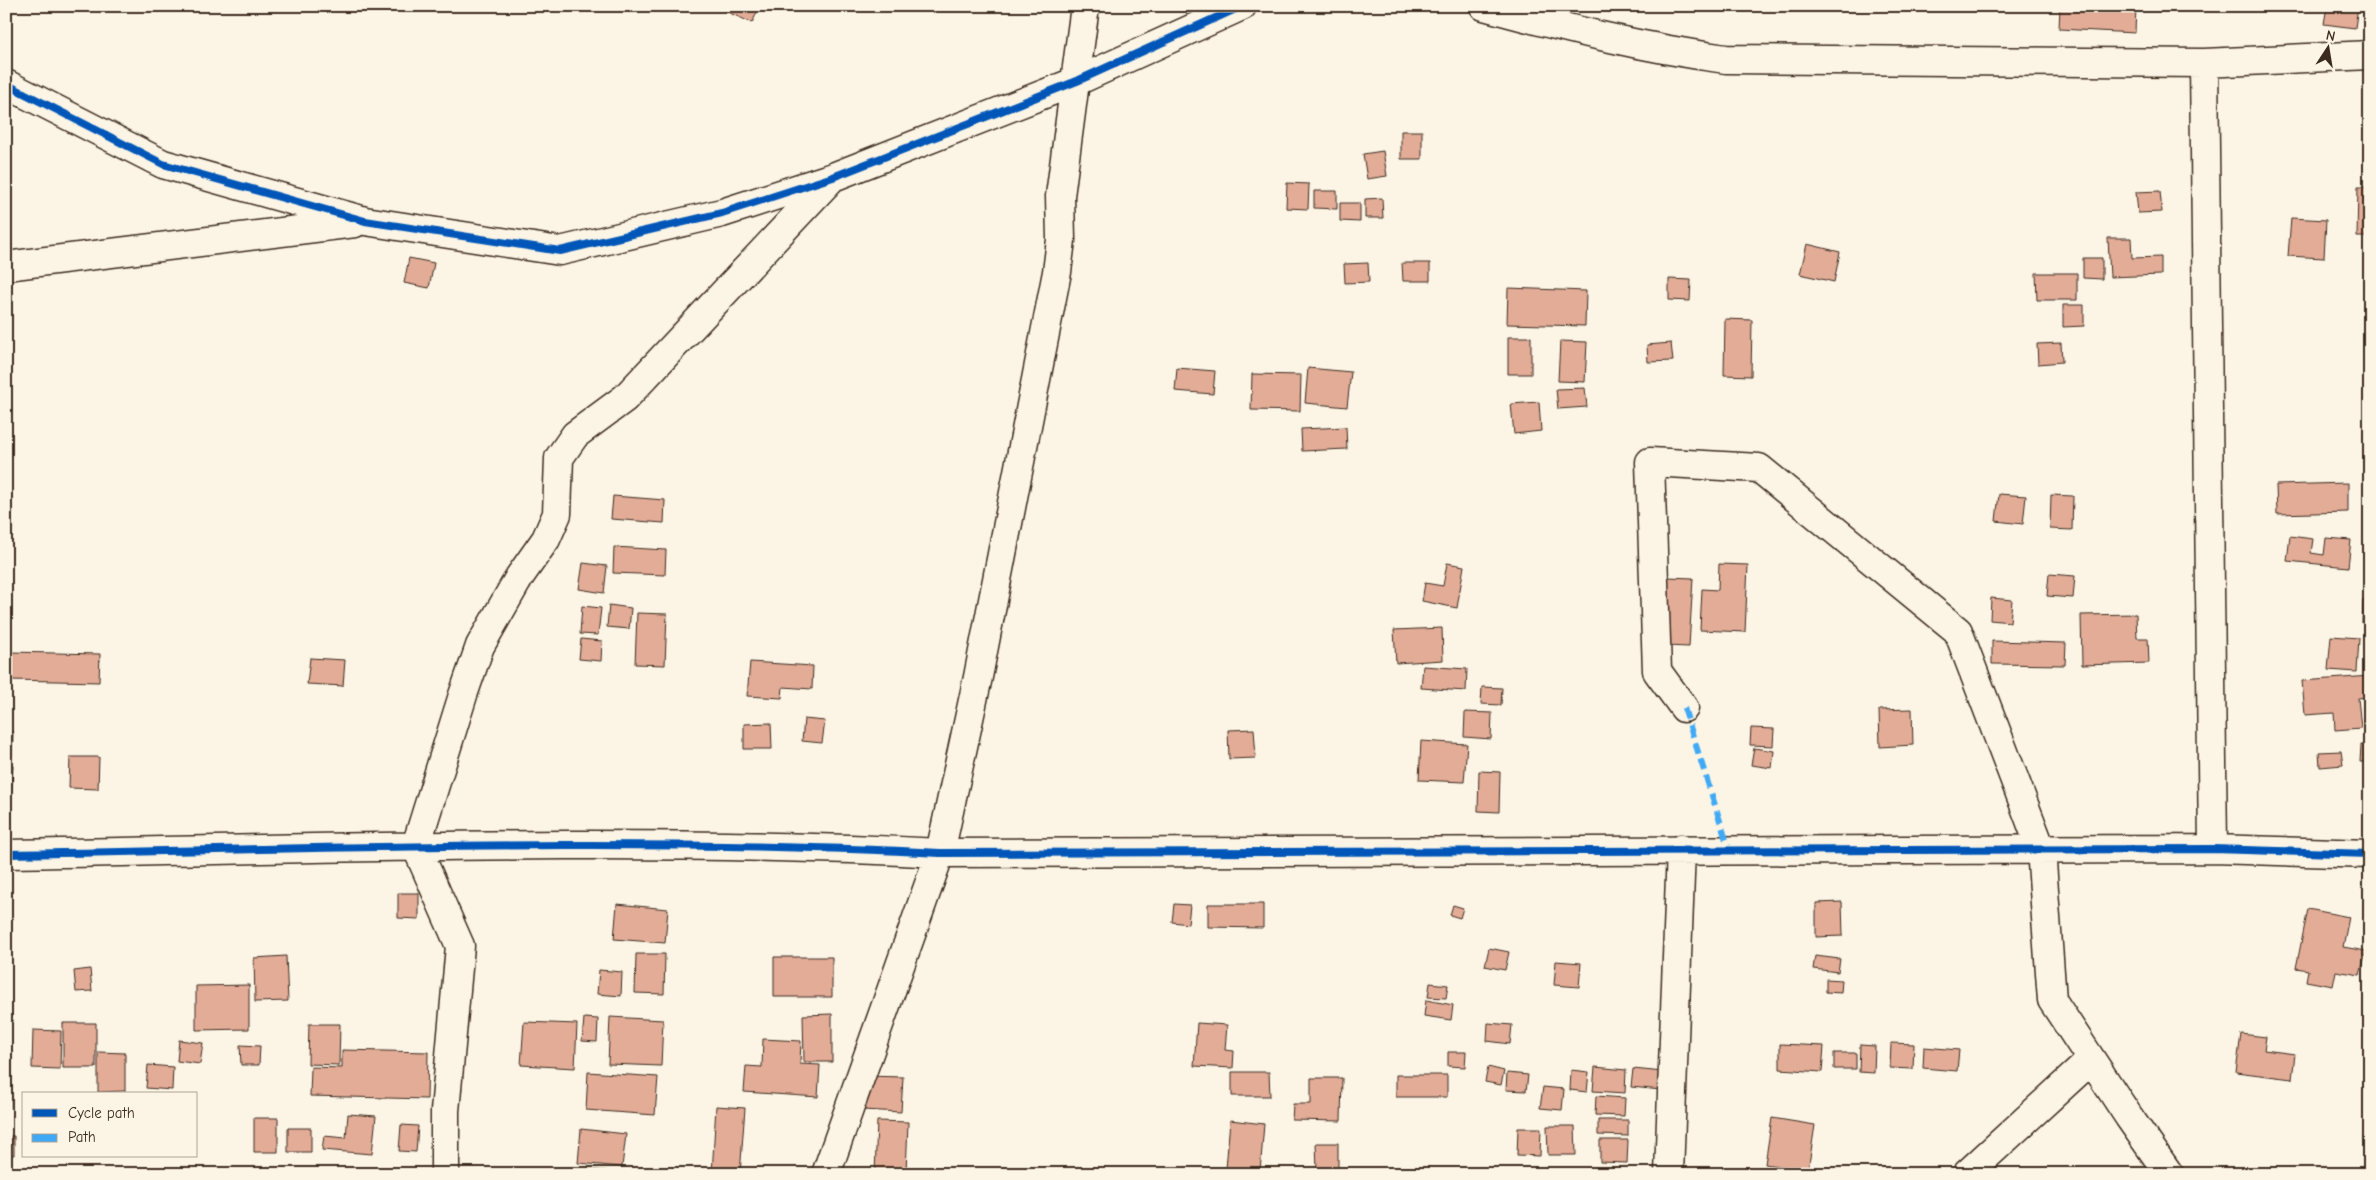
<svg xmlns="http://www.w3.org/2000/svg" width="2376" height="1180" font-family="'Comic Neue',sans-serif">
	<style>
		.building { fill: #e2ac97; stroke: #3b2a1e }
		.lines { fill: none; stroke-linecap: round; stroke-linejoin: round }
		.minor-casing { stroke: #3b2a1e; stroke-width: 31 }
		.minor { stroke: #fcf5e5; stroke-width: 28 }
		.quiet { stroke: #3fa9f5; stroke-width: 6; stroke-dasharray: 12 6; stroke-linecap: butt }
		.cycleway-casing { stroke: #fcf5e5; stroke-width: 11 }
		.cycleway { stroke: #0057b8; stroke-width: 8 }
	</style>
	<rect width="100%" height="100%" fill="#fcf5e5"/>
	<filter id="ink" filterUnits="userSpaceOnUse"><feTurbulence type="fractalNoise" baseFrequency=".02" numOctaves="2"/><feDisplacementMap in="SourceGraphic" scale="10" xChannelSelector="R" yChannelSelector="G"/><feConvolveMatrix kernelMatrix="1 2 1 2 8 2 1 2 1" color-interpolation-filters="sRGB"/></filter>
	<g filter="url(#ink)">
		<!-- building -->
		<path class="building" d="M 725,6 L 760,6 L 752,23 L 723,10 Z
			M 2060,6 L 2136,6 L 2135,33 L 2059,29 Z
			M 2142,6 L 2166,6 L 2166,8 L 2142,8 Z
			M 2327,6 L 2358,6 L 2355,28 L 2324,24 Z
			M 1401,131 L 1422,131 L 1422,159 L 1401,159 Z
			M 1383,151 L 1387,176 L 1367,179 L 1363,154 Z
			M 1287,183 L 1309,184 L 1308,209 L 1286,208 Z
			M 2358,187 L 2370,187 L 2370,237 L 2357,237 Z
			M 1314,191 L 1337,191 L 1337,209 L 1314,208 Z
			M 2160,191 L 2162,212 L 2138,213 L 2136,192 Z
			M 1382,198 L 1383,218 L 1365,218 L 1365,199 Z
			M 1340,203 L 1360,203 L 1360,222 L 1340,221 Z
			M 2291,218 L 2326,220 L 2324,258 L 2288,256 Z
			M 2108,238 L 2131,238 L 2132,258 L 2161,257 L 2161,275 L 2110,277 Z
			M 1807,244 L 1840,252 L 1834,282 L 1800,274 Z
			M 409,258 L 434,263 L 429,288 L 404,283 Z
			M 2083,258 L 2102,258 L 2102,279 L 2083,278 Z
			M 1368,263 L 1369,282 L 1345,283 L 1344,264 Z
			M 1402,263 L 1430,263 L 1430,281 L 1403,281 Z
			M 2036,273 L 2077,273 L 2077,300 L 2037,300 Z
			M 1669,279 L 1691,280 L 1690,301 L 1669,300 Z
			M 1508,288 L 1586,291 L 1585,326 L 1507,324 Z
			M 2063,305 L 2084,305 L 2084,326 L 2063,327 Z
			M 1725,319 L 1752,320 L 1751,376 L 1724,375 Z
			M 1508,337 L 1531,337 L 1531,374 L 1508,374 Z
			M 1560,341 L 1587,342 L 1585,382 L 1558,381 Z
			M 1671,343 L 1673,361 L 1648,362 L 1647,345 Z
			M 2061,343 L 2062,362 L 2038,364 L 2037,344 Z
			M 1177,368 L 1215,371 L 1213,394 L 1175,391 Z
			M 1308,368 L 1351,372 L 1347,407 L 1305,403 Z
			M 1252,374 L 1301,375 L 1300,411 L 1251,410 Z
			M 1585,388 L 1587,407 L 1558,409 L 1556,389 Z
			M 1539,402 L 1541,431 L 1514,434 L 1511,404 Z
			M 1346,427 L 1347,449 L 1302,451 L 1301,429 Z
			M 2348,483 L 2348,512 L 2277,514 L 2276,485 Z
			M 1999,494 L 2026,496 L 2023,524 L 1996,521 Z
			M 2051,495 L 2073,496 L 2072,530 L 2050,529 Z
			M 613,496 L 665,500 L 664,523 L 611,519 Z
			M 2290,536 L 2313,539 L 2311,553 L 2324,555 L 2326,538 L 2351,540 L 2348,567 L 2287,561 Z
			M 614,547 L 666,550 L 665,575 L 613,573 Z
			M 583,563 L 607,566 L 604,593 L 579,589 Z
			M 1447,563 L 1464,566 L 1457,608 L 1422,601 L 1425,583 L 1443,586 Z
			M 1719,564 L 1748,565 L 1745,632 L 1700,630 L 1702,589 L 1718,590 Z
			M 2049,574 L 2075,576 L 2073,598 L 2047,596 Z
			M 1668,577 L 1693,578 L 1689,647 L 1665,646 Z
			M 1991,598 L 2012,600 L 2010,622 L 1990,620 Z
			M 2363,599 L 2370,600 L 2370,623 L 2362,623 Z
			M 609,605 L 631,608 L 629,629 L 607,627 Z
			M 582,606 L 601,608 L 598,635 L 580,634 Z
			M 637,613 L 667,614 L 665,665 L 635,664 Z
			M 2136,614 L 2137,638 L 2148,638 L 2149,663 L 2082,665 L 2081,615 Z
			M 1442,628 L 1443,660 L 1396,663 L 1394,630 Z
			M 2331,636 L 2359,638 L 2357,672 L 2328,670 Z
			M 581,639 L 602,641 L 601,661 L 579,659 Z
			M 1992,641 L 2066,643 L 2065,665 L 1992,664 Z
			M 10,652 L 100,654 L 99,682 L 10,680 Z
			M 310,658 L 345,660 L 343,686 L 307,684 Z
			M 750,662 L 813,666 L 812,689 L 783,687 L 782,698 L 747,696 Z
			M 1423,666 L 1467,669 L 1466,691 L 1421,688 Z
			M 2370,676 L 2370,697 L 2358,698 L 2361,728 L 2335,730 L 2334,713 L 2305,715 L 2302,681 Z
			M 1482,687 L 1502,688 L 1501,705 L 1481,704 Z
			M 1912,709 L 1913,745 L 1880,747 L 1879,710 Z
			M 1465,712 L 1492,713 L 1491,739 L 1464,737 Z
			M 804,719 L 825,721 L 822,743 L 802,741 Z
			M 771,723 L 772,749 L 744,749 L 744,724 Z
			M 1751,728 L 1774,729 L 1773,746 L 1750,745 Z
			M 1254,729 L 1256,758 L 1229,759 L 1228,730 Z
			M 6,732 L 13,732 L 12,756 L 6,756 Z
			M 1421,741 L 1467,744 L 1464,782 L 1419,780 Z
			M 2361,745 L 2370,745 L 2370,762 L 2360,762 Z
			M 1754,748 L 1774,751 L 1772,768 L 1751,765 Z
			M 2341,751 L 2343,765 L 2320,767 L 2319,752 Z
			M 70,757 L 99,757 L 98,789 L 69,788 Z
			M 6,765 L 13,765 L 11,798 L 6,797 Z
			M 1479,771 L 1500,772 L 1499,812 L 1478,811 Z
			M 6,808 L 11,808 L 11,823 L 6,823 Z
			M 398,893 L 419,893 L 419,919 L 398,918 Z
			M 1842,902 L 1843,936 L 1816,937 L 1816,903 Z
			M 617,904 L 668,909 L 665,943 L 614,939 Z
			M 1174,904 L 1190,905 L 1188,924 L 1172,922 Z
			M 1208,904 L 1263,904 L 1263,928 L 1208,927 Z
			M 1453,905 L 1463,908 L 1460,918 L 1450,915 Z
			M 2308,909 L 2349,917 L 2343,947 L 2366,951 L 2360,975 L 2336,971 L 2333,986 L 2306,981 L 2308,970 L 2296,968 Z
			M 1489,948 L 1509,952 L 1505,970 L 1485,966 Z
			M 636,954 L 665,954 L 664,994 L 635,993 Z
			M 286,956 L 288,1001 L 255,1002 L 254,958 Z
			M 1815,956 L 1840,959 L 1838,972 L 1813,969 Z
			M 774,957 L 832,957 L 832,997 L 774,997 Z
			M 1556,961 L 1581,963 L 1579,987 L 1554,985 Z
			M 90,969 L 92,991 L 76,992 L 74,971 Z
			M 599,970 L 622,972 L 621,996 L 597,994 Z
			M 1826,979 L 1842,980 L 1841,993 L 1826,992 Z
			M 1430,983 L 1448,985 L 1446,998 L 1428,997 Z
			M 249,985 L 249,1029 L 196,1030 L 196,986 Z
			M 1426,1000 L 1453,1005 L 1451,1020 L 1424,1016 Z
			M 832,1014 L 832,1062 L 804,1062 L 803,1015 Z
			M 610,1017 L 663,1020 L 661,1066 L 608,1064 Z
			M 584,1018 L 598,1019 L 597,1042 L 582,1041 Z
			M 524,1022 L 577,1024 L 575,1068 L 521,1065 Z
			M 63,1023 L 96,1023 L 96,1068 L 63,1068 Z
			M 1197,1023 L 1227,1025 L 1225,1050 L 1234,1051 L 1233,1068 L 1194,1066 Z
			M 1488,1023 L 1512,1025 L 1510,1044 L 1487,1041 Z
			M 309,1024 L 340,1024 L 339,1065 L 308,1064 Z
			M 33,1030 L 61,1031 L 60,1069 L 32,1068 Z
			M 2241,1034 L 2266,1037 L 2264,1050 L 2295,1054 L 2292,1079 L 2236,1072 Z
			M 763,1039 L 801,1041 L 800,1064 L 820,1065 L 818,1097 L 744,1092 L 746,1066 L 762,1067 Z
			M 179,1040 L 203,1043 L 200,1064 L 177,1061 Z
			M 1891,1043 L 1914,1044 L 1913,1069 L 1890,1068 Z
			M 1780,1044 L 1824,1046 L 1822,1072 L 1780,1069 Z
			M 240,1045 L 260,1046 L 259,1065 L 241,1065 Z
			M 1860,1045 L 1875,1046 L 1874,1073 L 1859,1072 Z
			M 1924,1047 L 1959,1050 L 1957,1071 L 1923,1068 Z
			M 342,1050 L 428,1052 L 427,1099 L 310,1096 L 311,1067 L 342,1068 Z
			M 98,1052 L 125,1053 L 125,1091 L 98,1092 Z
			M 1448,1052 L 1466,1052 L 1465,1067 L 1448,1066 Z
			M 1834,1053 L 1856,1053 L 1856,1069 L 1834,1069 Z
			M 148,1065 L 173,1067 L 172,1090 L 146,1088 Z
			M 1488,1067 L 1504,1071 L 1501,1085 L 1485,1082 Z
			M 1595,1067 L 1626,1070 L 1625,1093 L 1593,1091 Z
			M 6,1068 L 11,1068 L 10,1108 L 6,1108 Z
			M 1633,1069 L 1663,1072 L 1661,1090 L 1631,1087 Z
			M 1571,1070 L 1589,1072 L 1587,1092 L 1570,1090 Z
			M 588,1072 L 658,1077 L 655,1115 L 586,1110 Z
			M 1232,1072 L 1269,1072 L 1270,1096 L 1232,1096 Z
			M 1507,1073 L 1528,1075 L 1526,1091 L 1506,1090 Z
			M 1396,1075 L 1447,1075 L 1447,1097 L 1396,1097 Z
			M 864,1076 L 903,1077 L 901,1112 L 862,1110 Z
			M 1311,1078 L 1342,1078 L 1341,1121 L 1292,1120 L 1293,1104 L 1311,1104 Z
			M 1543,1087 L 1564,1089 L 1562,1110 L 1540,1108 Z
			M 1596,1096 L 1625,1098 L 1624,1116 L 1595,1115 Z
			M 716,1106 L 745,1108 L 740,1174 L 712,1174 Z
			M 348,1114 L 376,1116 L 372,1154 L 322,1150 L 324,1136 L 346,1138 Z
			M 254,1118 L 278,1118 L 278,1152 L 254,1152 Z
			M 1772,1118 L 1815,1125 L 1808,1171 L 1765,1164 Z
			M 1230,1120 L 1264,1124 L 1260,1172 L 1226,1169 Z
			M 1598,1120 L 1628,1120 L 1628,1136 L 1598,1135 Z
			M 877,1121 L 908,1122 L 906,1174 L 875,1174 Z
			M 401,1125 L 418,1126 L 416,1152 L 399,1151 Z
			M 1547,1126 L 1575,1126 L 1576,1155 L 1548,1155 Z
			M 288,1128 L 311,1128 L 311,1152 L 288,1152 Z
			M 1518,1128 L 1541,1128 L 1540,1156 L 1517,1155 Z
			M 581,1129 L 626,1134 L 622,1167 L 578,1163 Z
			M 6,1136 L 14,1136 L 14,1155 L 6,1155 Z
			M 1600,1140 L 1628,1140 L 1627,1163 L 1600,1162 Z
			M 1316,1143 L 1338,1143 L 1338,1171 L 1317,1171 Z
			M 582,1169 L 607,1171 L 607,1174 L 581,1174 Z"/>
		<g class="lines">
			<defs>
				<path id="minor" d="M 1484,6 C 1564,28 1643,48 1726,59 L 2204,63 L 2370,55
					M 2204,63 L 2213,849
					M 6,84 L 163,164 L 365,221 L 560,251 L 722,213 L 833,177 L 1077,81 L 1242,6
					M 6,266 L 355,223
					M 1684,708 L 1657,671 L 1650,462 L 1759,468 L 1958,631 L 2041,849 L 2052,1000 L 2129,1117 L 2169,1174
					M 6,854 C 317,849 629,837 940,853 L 2213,849 L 2370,854
					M 445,1174 L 445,1111 L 460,946 L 416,846 L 463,695 L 480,646 L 520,576 L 546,539 L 557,514 L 559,458 L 575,435 L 625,398 L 830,180
					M 826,1174 L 940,853 L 978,677 L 1057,272 L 1061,240 L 1060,196 L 1085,6
					M 1669,1174 L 1681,849
					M 1967,1174 L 2091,1060"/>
			</defs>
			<!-- minor casing -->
			<use href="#minor" class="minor-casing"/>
			<!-- minor -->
			<use href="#minor" class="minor"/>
			<!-- quiet -->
			<path class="quiet" d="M 1684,708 L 1729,849"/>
			<defs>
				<path id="cycleway" d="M 6,84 L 163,164 L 365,221 L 560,251 L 722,213 L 833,177 L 1077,81 L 1242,6
					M 6,854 C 317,849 629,837 940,853 L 2213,849 L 2370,854"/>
			</defs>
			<!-- cycleway casing -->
			<use href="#cycleway" class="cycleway-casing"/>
			<!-- cycleway -->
			<use href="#cycleway" class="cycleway"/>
		</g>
	</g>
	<!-- margin -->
	<rect width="2376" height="1180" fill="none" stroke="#fcf5e5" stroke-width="25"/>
	<rect x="12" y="12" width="2351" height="1155" fill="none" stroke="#3b2a1e" stroke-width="2" filter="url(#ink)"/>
	<!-- legend -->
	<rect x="22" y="1092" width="175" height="65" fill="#fcf5e5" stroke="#afa495"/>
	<rect x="32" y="1109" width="25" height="8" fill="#0057b8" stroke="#afa495"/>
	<text x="68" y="1118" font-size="15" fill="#3b2a1e">Cycle path</text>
	<rect x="32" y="1134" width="25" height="8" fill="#3fa9f5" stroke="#afa495"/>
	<text x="68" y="1142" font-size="15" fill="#3b2a1e">Path</text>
	<!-- north arrow -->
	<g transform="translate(2328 48) rotate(12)" stroke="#fcf5e5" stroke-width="4" paint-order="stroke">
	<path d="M0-4L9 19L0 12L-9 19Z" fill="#3b2a1e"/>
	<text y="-8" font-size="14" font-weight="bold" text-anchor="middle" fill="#3b2a1e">N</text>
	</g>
</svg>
